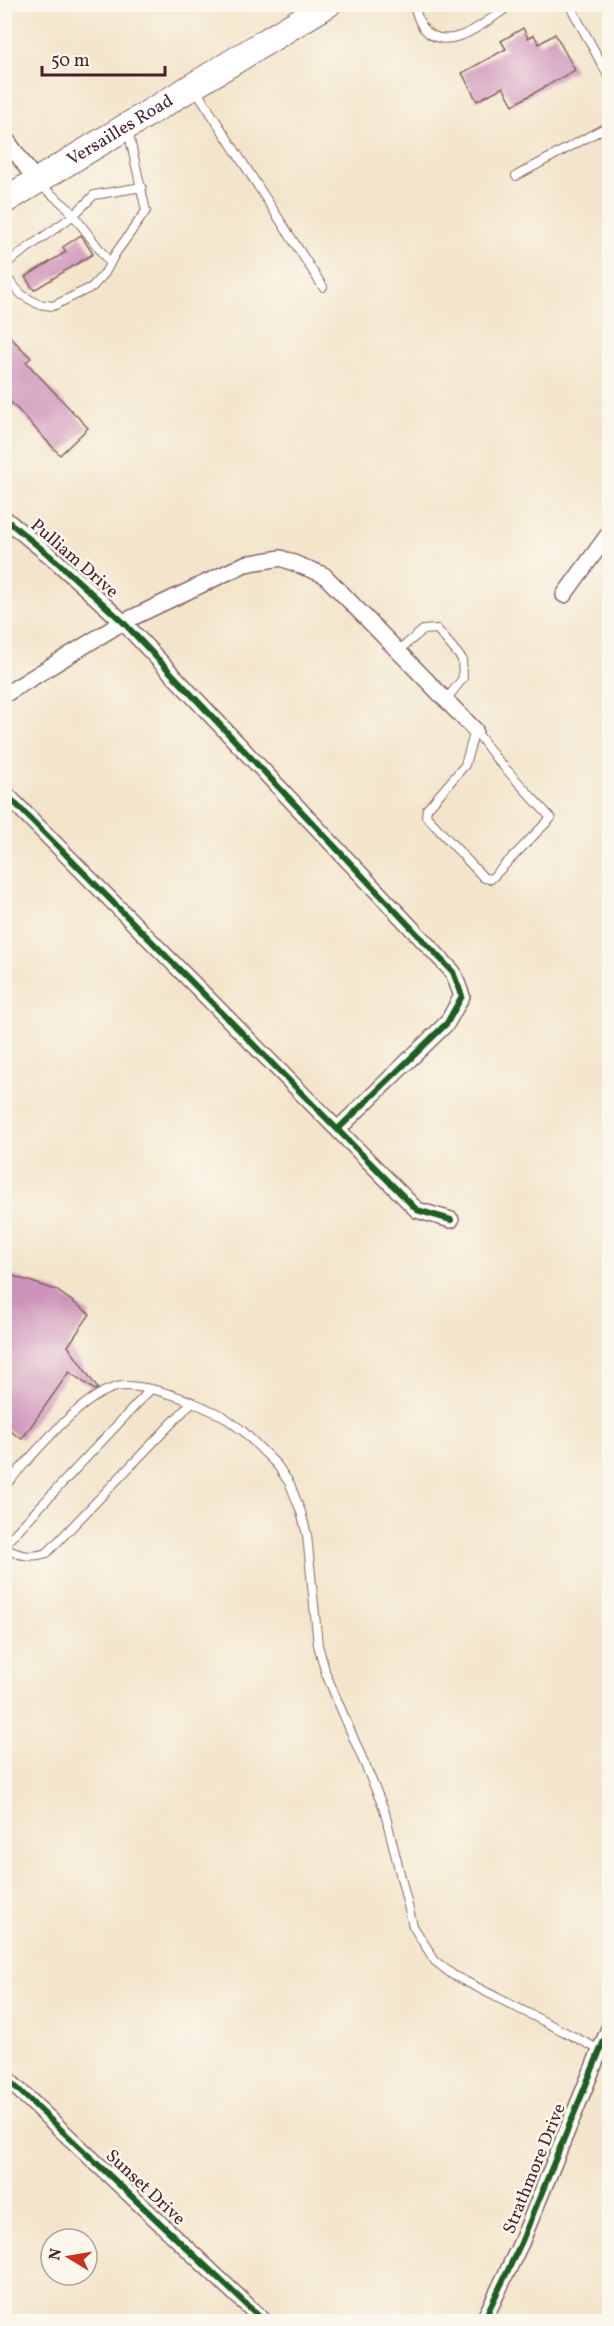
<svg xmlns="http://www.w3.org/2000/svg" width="614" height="2326" font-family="Vollkorn,serif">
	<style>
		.building { fill: #cd93b9 }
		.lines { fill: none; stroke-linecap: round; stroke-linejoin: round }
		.service-casing { stroke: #856463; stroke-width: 10 }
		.minor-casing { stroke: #856463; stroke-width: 18 }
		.trunk-casing { stroke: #856463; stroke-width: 28 }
		.service { stroke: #fff; stroke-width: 8 }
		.minor { stroke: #fff; stroke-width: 15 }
		.trunk { stroke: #fff; stroke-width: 26 }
		.cycleway-casing { stroke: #fbf7ec; stroke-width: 10 }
		.cycleway { stroke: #1b5e20; stroke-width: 6 }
		.labels { text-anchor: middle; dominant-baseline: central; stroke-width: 5; stroke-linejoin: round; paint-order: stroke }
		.street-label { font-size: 18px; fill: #4a1f2b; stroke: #fbf7ec }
	</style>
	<rect width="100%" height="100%" fill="#fbf7ec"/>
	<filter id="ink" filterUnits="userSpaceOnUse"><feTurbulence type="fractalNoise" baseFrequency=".0167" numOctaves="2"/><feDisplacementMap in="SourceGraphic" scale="12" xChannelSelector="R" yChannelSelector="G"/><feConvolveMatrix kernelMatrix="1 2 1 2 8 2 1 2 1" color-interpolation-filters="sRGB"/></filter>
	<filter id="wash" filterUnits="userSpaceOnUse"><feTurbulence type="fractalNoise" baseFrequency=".008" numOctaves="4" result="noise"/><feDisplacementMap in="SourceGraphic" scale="24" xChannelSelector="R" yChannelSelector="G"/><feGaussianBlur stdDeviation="1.35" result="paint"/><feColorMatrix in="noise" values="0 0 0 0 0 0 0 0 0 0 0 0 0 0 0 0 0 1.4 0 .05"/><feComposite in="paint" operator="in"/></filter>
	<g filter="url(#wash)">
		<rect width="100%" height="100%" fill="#f3e5cb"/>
		<g id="blocks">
			<!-- building -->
			<path class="building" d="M 523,28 L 528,38 L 534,35 L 539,44 L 555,34 L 575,70 L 513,105 L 503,87 L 477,101 L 462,73 L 506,49 L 501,41 Z
				M 81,235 L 93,254 L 34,290 L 25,277 L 66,252 L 63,247 Z
				M 4,331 L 31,358 L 26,362 L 88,428 L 60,455 L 4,395 Z
				M 4,1273 L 56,1290 L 90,1314 L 68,1346 L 98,1389 L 95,1390 L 69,1372 L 22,1439 L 4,1427 Z"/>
		</g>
	</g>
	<g filter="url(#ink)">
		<use href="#blocks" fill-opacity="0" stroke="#856463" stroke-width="1.5"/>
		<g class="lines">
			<defs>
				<path id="service" d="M 413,4 C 416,11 418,20 422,26 C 446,59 489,19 512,4
					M 569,4 L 610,79
					M 196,90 L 323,287
					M 516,176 L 610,125
					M 39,184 L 68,208 L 110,263
					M 4,265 L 74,215 L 94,195 L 142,187
					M 4,275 L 22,295 L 38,304 L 53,306 L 92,287 L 105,273 L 115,254 L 146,211 L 128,130
					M 398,651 L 423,630 L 437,629 L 462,659 L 463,678 L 446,700
					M 475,730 L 495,757 L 551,818 L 491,879 L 484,878 L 426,816 L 427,809 L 465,765 Z
					M 192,1402 L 223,1416 L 243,1431 L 277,1465 L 290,1484 L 301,1512 L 307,1535 L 318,1645 L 326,1674 L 384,1809 L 413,1926 L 435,1961 L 453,1975 L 600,2050
					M 4,1487 C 30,1459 86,1387 124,1386 C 146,1386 172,1394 192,1402 L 47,1553 C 31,1558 20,1556 4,1548
					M 4,1545 L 150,1390"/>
				<path id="minor" d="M 4,136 L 36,181
					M 4,518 L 55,560 L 123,622 L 453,972 L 462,996 L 447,1023 L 338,1129
					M 564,595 L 610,532
					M 4,695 L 123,622 L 245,564 L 281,558 L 324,575 L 475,730
					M 4,792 L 417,1210 L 451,1220
					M 4,2076 L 265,2322
					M 483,2322 L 521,2243 L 610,2026"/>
				<g id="trunk">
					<path id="s1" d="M 4,201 L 328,4"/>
				</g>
			</defs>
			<!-- service casing -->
			<use href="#service" class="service-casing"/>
			<!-- minor casing -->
			<use href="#minor" class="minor-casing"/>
			<!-- trunk casing -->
			<use href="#trunk" class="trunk-casing"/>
			<!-- service -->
			<use href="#service" class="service"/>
			<!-- minor -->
			<use href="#minor" class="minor"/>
			<!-- trunk -->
			<use href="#trunk" class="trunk"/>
			<defs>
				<path id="cycleway" d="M 4,518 L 55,560 L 123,622 L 453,972 L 462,996 L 447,1023 L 338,1129
					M 4,792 L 417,1210 L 451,1220
					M 4,2076 L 265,2322
					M 483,2322 L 521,2243 L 610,2026"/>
			</defs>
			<!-- cycleway casing -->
			<use href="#cycleway" class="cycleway-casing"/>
			<!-- cycleway -->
			<use href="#cycleway" class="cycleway"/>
		</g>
	</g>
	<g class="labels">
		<!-- street labels -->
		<g class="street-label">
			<text stroke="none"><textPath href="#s1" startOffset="136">Versailles Road</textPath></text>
			<text transform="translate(74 559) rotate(41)">Pulliam Drive</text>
			<text transform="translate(535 2169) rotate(-68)">Strathmore Drive</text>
			<text transform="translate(145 2188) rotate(43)">Sunset Drive</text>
		</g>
	</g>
	<!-- margin -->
	<rect width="614" height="2326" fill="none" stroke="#fbf7ec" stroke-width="24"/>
	<!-- north arrow -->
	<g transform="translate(69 2257) rotate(281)"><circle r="28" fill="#fbf7ec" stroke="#b4a19f" stroke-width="1.5"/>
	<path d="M0-4.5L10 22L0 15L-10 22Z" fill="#c8321e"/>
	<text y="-9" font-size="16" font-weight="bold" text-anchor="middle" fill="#4a1f2b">N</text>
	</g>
	<!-- scale -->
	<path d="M42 66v9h123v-9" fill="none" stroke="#4a1f2b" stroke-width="3"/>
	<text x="51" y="66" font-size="18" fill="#4a1f2b" stroke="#fbf7ec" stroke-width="4.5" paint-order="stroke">50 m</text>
</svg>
